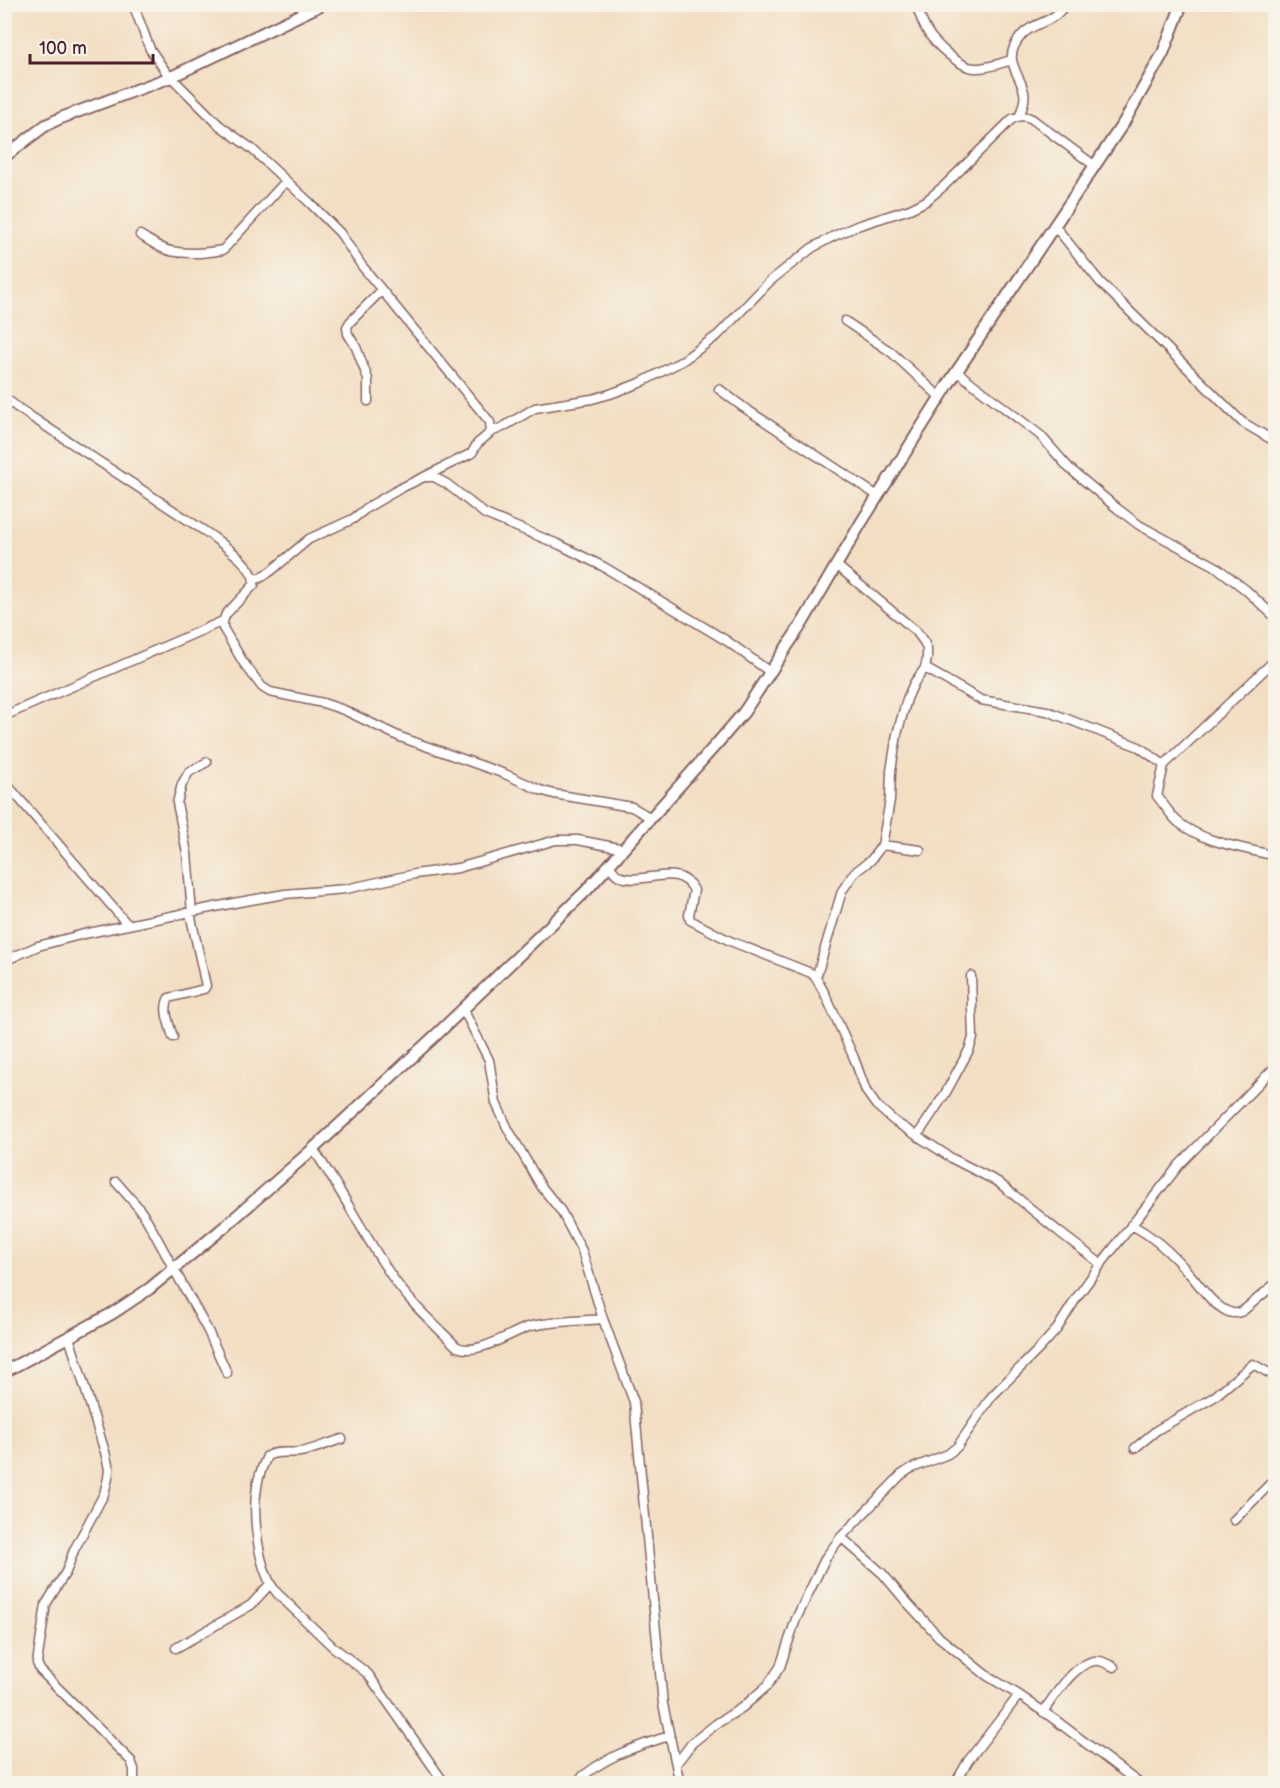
<svg xmlns="http://www.w3.org/2000/svg" width="1280" height="1788" font-family="'Balsamiq Sans',sans-serif">
	<style>
		.lines { fill: none; stroke-linecap: round; stroke-linejoin: round }
		.minor-casing { stroke: #856260; stroke-width: 11 }
		.major-casing { stroke: #856260; stroke-width: 14 }
		.minor { stroke: #fff; stroke-width: 8 }
		.major { stroke: #fff; stroke-width: 10 }
	</style>
	<rect width="100%" height="100%" fill="#f7f3e8"/>
	<filter id="ink" filterUnits="userSpaceOnUse"><feTurbulence type="fractalNoise" baseFrequency=".0167" numOctaves="2"/><feDisplacementMap in="SourceGraphic" scale="12" xChannelSelector="R" yChannelSelector="G"/><feConvolveMatrix kernelMatrix="1 2 1 2 8 2 1 2 1" color-interpolation-filters="sRGB"/></filter>
	<filter id="wash" filterUnits="userSpaceOnUse"><feTurbulence type="fractalNoise" baseFrequency=".008" numOctaves="4" result="noise"/><feDisplacementMap in="SourceGraphic" scale="24" xChannelSelector="R" yChannelSelector="G"/><feGaussianBlur stdDeviation="1.35" result="paint"/><feColorMatrix in="noise" values="0 0 0 0 0 0 0 0 0 0 0 0 0 0 0 0 0 1.4 0 .05"/><feComposite in="paint" operator="in"/></filter>
	<g filter="url(#wash)">
		<rect width="100%" height="100%" fill="#f2dec2"/>
	</g>
	<g filter="url(#ink)">
		<g class="lines">
			<defs>
				<path id="minor" d="M 133,4 L 150,49 L 166,72 L 219,125 L 252,149 L 310,203 L 340,233 L 362,266 L 490,422 L 491,432 L 477,444 L 472,453 L 424,477
					M 916,4 C 919,13 922,23 927,31 C 934,43 960,68 975,68 C 987,69 1000,63 1012,60
					M 1020,115 C 1022,108 1026,100 1024,92 C 1019,71 1001,60 1021,36 C 1029,26 1042,24 1053,17 C 1058,14 1062,9 1066,4
					M 1054,225 L 1100,282 L 1242,422 L 1276,442
					M 140,235 C 149,240 159,248 170,251 C 186,254 207,253 223,250 L 286,181
					M 845,321 L 891,352 L 940,397
					M 956,371 L 1040,435 L 1069,468 L 1118,509 L 1139,525 L 1215,566 L 1246,590 L 1276,618
					M 719,389 L 743,407 L 878,496
					M 4,397 L 18,408 L 209,534 C 222,544 257,567 254,585 L 226,614 L 223,621 L 223,628 L 243,662 L 262,687 L 270,692 L 323,703 L 344,710 L 400,737 L 505,774 L 540,790 L 554,794 L 632,807 L 651,818
					M 368,401 L 368,379 L 356,347 L 348,334 L 347,327 L 350,322 L 382,290
					M 491,432 L 503,427 L 535,408 L 592,399 L 610,394 L 640,383 L 682,361 L 718,335 L 770,281 L 812,248 L 834,236 L 857,226 L 910,209 L 926,201 L 945,185 L 1012,119 C 1021,115 1024,115 1032,119 L 1095,166
					M 255,579 L 260,578 L 271,571 L 309,539 L 353,519 L 368,507 L 401,488 L 424,477 L 434,477 L 447,484 L 485,514 L 560,545 L 604,567 L 727,641 L 770,672
					M 1276,659 L 1164,765 L 1157,796 C 1164,804 1170,815 1178,822 C 1206,844 1242,847 1276,856
					M 925,668 L 981,700 L 1047,711 L 1139,747 L 1164,765
					M 4,716 L 223,621
					M 4,781 L 128,925
					M 882,845 L 920,850
					M 609,865 C 612,869 614,873 619,876 C 642,887 678,860 694,890 L 689,915 L 690,920 L 730,941 L 811,973 L 816,978 L 825,994 L 854,1058 L 866,1091 L 876,1105 L 894,1121 L 953,1159 L 998,1182 L 1058,1231 L 1101,1264
					M 192,913 L 187,853 L 177,803 L 182,784 L 189,772 L 207,762
					M 4,961 L 38,946 L 84,934 L 239,902 L 285,894 L 346,889 L 415,874 L 458,868 L 556,840 L 578,840 L 624,849
					M 816,978 L 842,891 L 854,873 L 871,860 L 882,845 L 890,800 L 891,771 L 897,734 L 907,699 L 914,683 L 925,668 L 927,659 L 927,649 L 924,642 L 916,631 L 836,565
					M 463,1009 L 489,1060 L 496,1103 L 508,1129 L 541,1186 L 561,1211 L 582,1251 L 603,1319 L 634,1402 L 663,1704 L 680,1784
					M 173,1037 C 170,1026 162,1009 169,998 L 204,989 L 206,986 L 190,913
					M 917,1136 L 945,1094 L 969,1050 L 973,1038 L 971,976
					M 313,1149 C 342,1190 363,1234 391,1275 C 409,1302 434,1324 457,1347 C 477,1356 508,1334 528,1327 C 547,1321 582,1321 603,1319
					M 116,1182 L 138,1207 L 147,1220 L 208,1331 L 227,1373
					M 1131,1225 C 1155,1236 1177,1259 1194,1279 C 1203,1290 1211,1302 1223,1309 C 1231,1314 1237,1315 1244,1310 L 1276,1283
					M 69,1337 L 105,1452 L 109,1469 L 108,1478 L 104,1494 L 74,1550 L 66,1572 L 46,1604 L 37,1663 L 40,1670 L 131,1761 L 134,1769 L 134,1784
					M 342,1439 C 328,1443 314,1450 300,1452 C 289,1454 278,1450 267,1456 C 263,1465 258,1477 257,1487 C 252,1516 258,1571 277,1593 L 332,1646 L 368,1674 L 445,1784
					M 1135,1448 L 1157,1430 L 1214,1397 L 1253,1364 L 1276,1377
					M 1234,1520 L 1276,1478
					M 841,1537 L 883,1574 L 904,1599 L 939,1637 L 986,1675 L 1019,1695 L 1054,1719 L 1140,1784
					M 176,1648 L 251,1605 L 270,1584
					M 1043,1712 C 1054,1696 1078,1658 1100,1661 C 1104,1662 1110,1665 1114,1667
					M 676,1764 L 692,1743 L 716,1724 L 743,1707 L 767,1686 L 780,1667 L 796,1619 L 826,1557 L 841,1537 L 901,1475 L 910,1469 L 948,1454 L 957,1447 L 992,1396 L 1039,1349 L 1057,1329 L 1077,1297 L 1101,1264 L 1180,1164 L 1276,1066
					M 574,1784 C 601,1758 634,1747 669,1736
					M 955,1784 L 968,1761 L 1019,1695"/>
				<path id="major" d="M 4,157 L 46,125 L 61,118 L 171,77 L 323,4
					M 4,1372 L 113,1313 L 149,1289 L 222,1229 L 313,1149 L 436,1035 L 586,891 L 721,739 L 744,712 L 803,622 L 861,523 L 951,380 L 1124,122 L 1163,53 L 1182,4"/>
			</defs>
			<!-- minor casing -->
			<use href="#minor" class="minor-casing"/>
			<!-- major casing -->
			<use href="#major" class="major-casing"/>
			<!-- minor -->
			<use href="#minor" class="minor"/>
			<!-- major -->
			<use href="#major" class="major"/>
		</g>
	</g>
	<!-- margin -->
	<rect width="1280" height="1788" fill="none" stroke="#f7f3e8" stroke-width="24"/>
	<!-- scale -->
	<path d="M30 54v9h123v-9" fill="none" stroke="#4a1f2b" stroke-width="3"/>
	<text x="39" y="54" font-size="18" fill="#4a1f2b" stroke="#f7f3e8" stroke-width="4.5" paint-order="stroke">100 m</text>
</svg>
